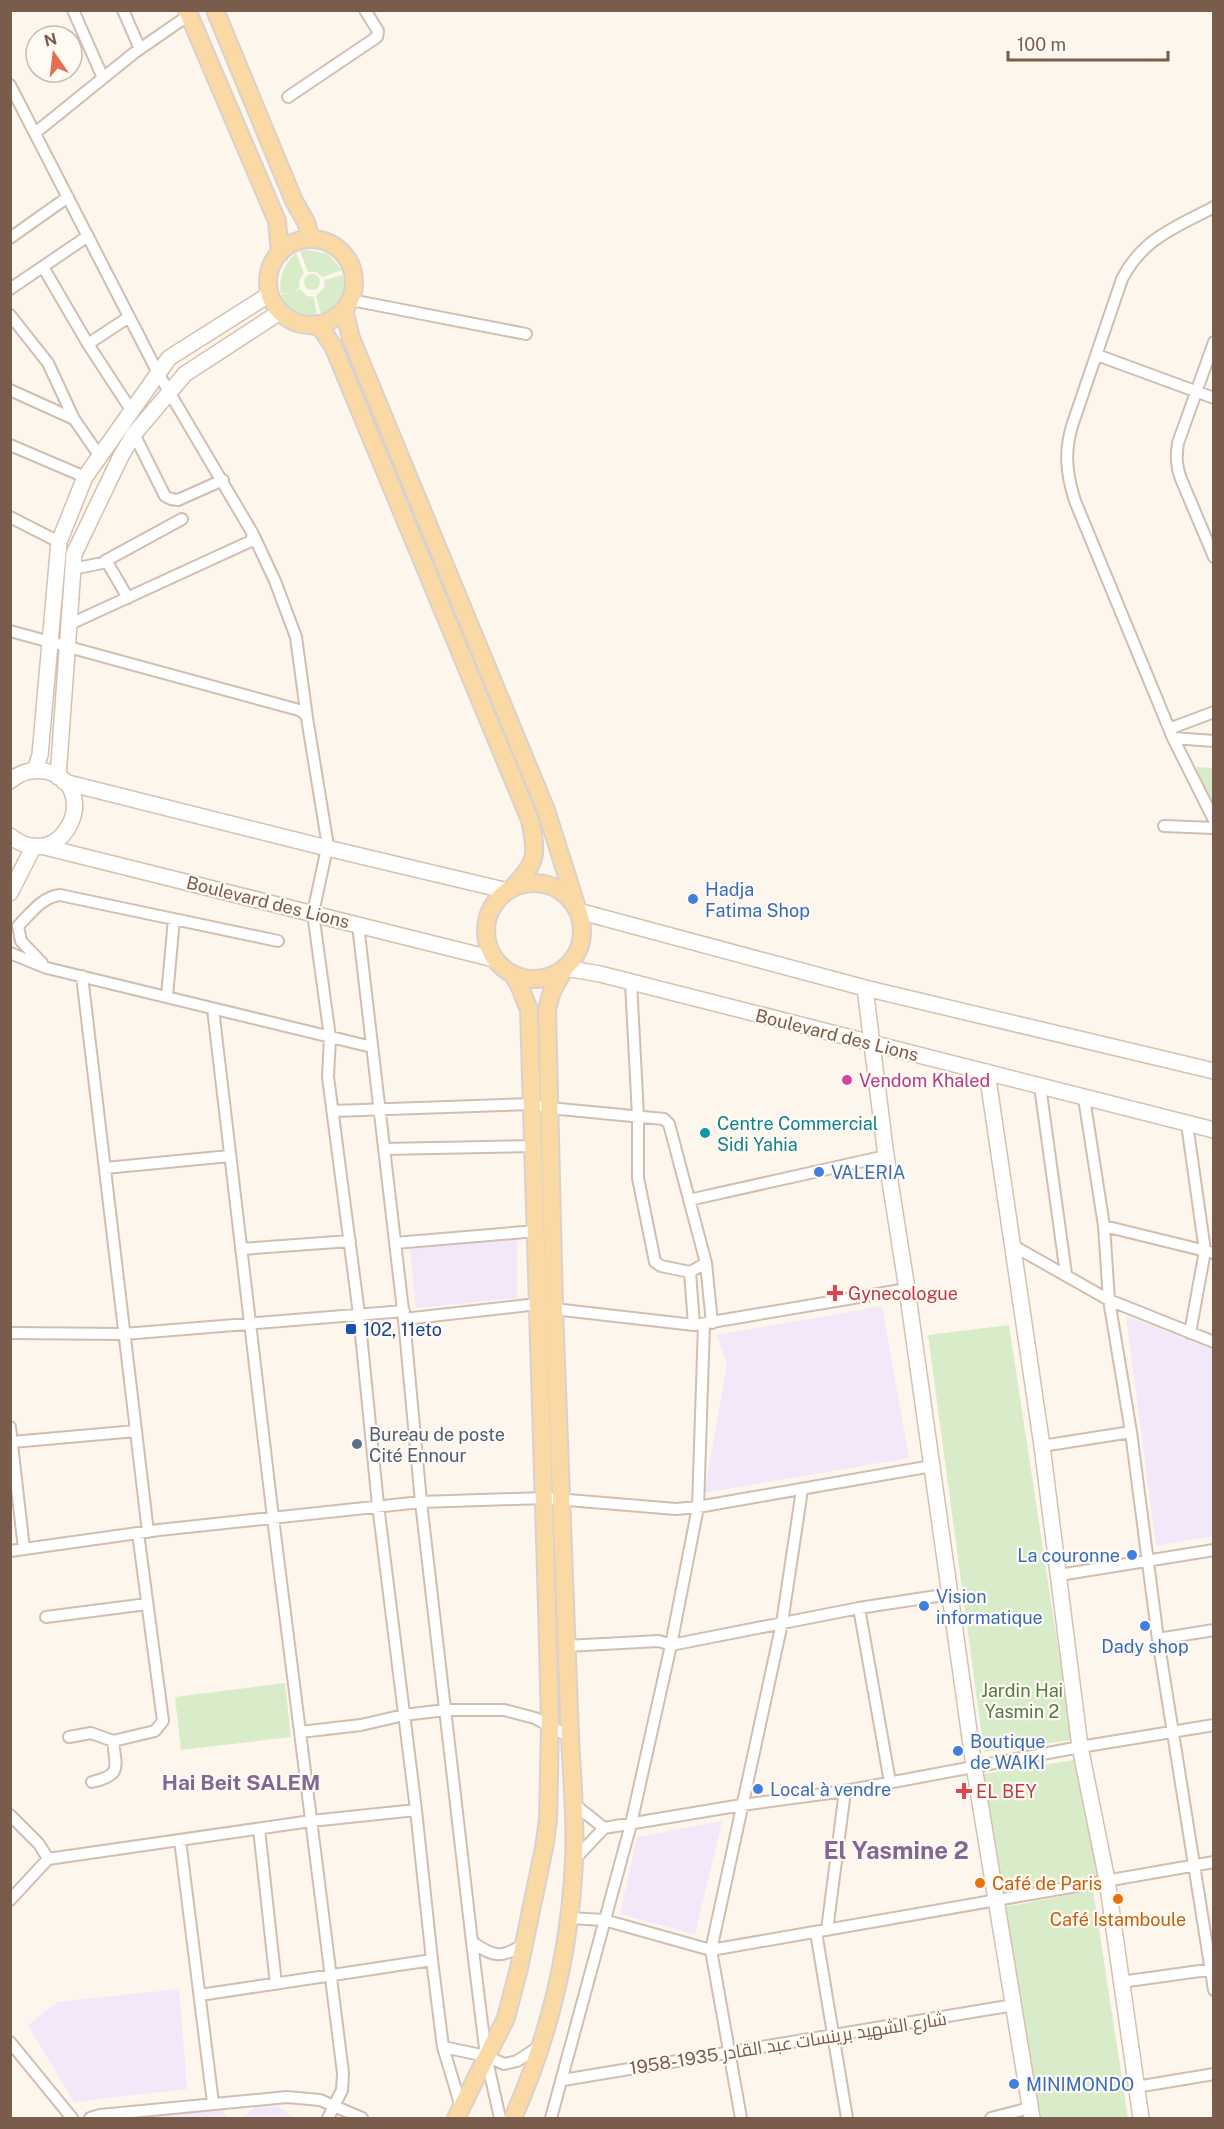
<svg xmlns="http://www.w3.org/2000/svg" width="1224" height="2129" font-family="'Public Sans',Cairo,sans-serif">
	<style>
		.education { fill: #f3e8fa }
		.green { fill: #d8ecc9 }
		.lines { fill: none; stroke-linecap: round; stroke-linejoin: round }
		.street-casing { stroke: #d1beb0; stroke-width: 14 }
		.secondary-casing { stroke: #d6c0b0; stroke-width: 18 }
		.primary-casing { stroke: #dad1cd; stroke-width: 20 }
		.street { stroke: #fff; stroke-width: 10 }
		.secondary { stroke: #fff; stroke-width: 15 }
		.primary { stroke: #fbd9a5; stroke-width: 16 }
		.shop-dot { fill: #3f7fe0; stroke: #fffaf3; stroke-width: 2 }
		.hotel-dot { fill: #d1479c; stroke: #fffaf3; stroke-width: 2 }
		.culture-dot { fill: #0f9aa8; stroke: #fffaf3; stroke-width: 2 }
		.health-dot { fill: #e0444e; stroke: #fffaf3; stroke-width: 2 }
		.transit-dot { fill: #1a4fb4; stroke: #fffaf3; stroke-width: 2 }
		.service-dot { fill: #5c6f8a; stroke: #fffaf3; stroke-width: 2 }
		.food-dot { fill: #e8710a; stroke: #fffaf3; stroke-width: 2 }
		.labels { text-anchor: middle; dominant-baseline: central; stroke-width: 4.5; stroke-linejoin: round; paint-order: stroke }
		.shop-label { font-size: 18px; fill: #366cbe; stroke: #fffaf3; text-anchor: start }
		.street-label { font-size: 18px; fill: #7a5c4d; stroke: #fffaf3 }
		.hotel-label { font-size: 18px; fill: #b23c85; stroke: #fffaf3; text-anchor: start }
		.culture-label { font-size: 18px; fill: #0d838f; stroke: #fffaf3; text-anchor: start }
		.health-label { font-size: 18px; fill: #be3a42; stroke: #fffaf3; text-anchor: start }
		.transit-label { font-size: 18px; fill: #164399; stroke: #fffaf3; text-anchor: start }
		.service-label { font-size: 18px; fill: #4e5e75; stroke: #fffaf3; text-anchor: start }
		.park-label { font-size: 18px; fill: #537a41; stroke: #fffaf3 }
		.food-label { font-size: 18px; fill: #c56008; stroke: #fffaf3; text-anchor: start }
		.quarter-label { font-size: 21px; font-weight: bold; fill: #846695; stroke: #fffaf3 }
		.district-label { font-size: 24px; font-weight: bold; fill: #846695; stroke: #fffaf3 }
	</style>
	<rect width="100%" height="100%" fill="#fdf6ec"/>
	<!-- education -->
	<path class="education" d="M 517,1238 L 517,1298 L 416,1308 L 410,1249 Z
		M 882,1306 L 909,1458 L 704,1493 L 727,1365 L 717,1335 Z
		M 1126,1316 L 1213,1349 L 1213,1536 L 1156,1546 Z
		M 722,1821 L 695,1935 L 620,1914 L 637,1837 Z
		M 179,1989 L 187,2089 L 74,2102 L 28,2025 L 58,2002 Z
		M 278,2106 L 295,2118 L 241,2118 L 255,2107 Z
		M 220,2108 L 229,2118 L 128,2118 Z"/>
	<!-- green -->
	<path class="green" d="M 307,250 L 328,254 L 342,270 L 323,277 L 316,272 L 308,272 L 300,251 Z
		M 296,253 L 304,273 L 300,279 L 299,288 L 294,291 L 300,289 L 307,296 L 314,297 L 317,316 C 302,315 285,311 281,295 L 293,291 L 281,294 C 278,278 284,264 296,253 Z
		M304 282a8 8 0 1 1 16 0a8 8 0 1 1-16 0Z
		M 343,275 C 347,295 338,307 321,315 L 316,296 L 325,287 L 324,280 Z
		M 1196,767 L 1213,768 L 1213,808 Z
		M 1009,1325 L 1072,1740 L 984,1752 L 928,1335 Z
		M 285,1683 L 291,1737 L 181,1750 L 175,1697 Z
		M 1075,1760 L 1099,1874 L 1003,1891 L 984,1774 Z
		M 1093,1890 L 1128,2118 L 1039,2118 L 1005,1907 Z"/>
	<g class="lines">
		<defs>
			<path id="street" d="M 73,10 L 103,78
				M 123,10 L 140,49
				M 10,85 L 158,373 L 253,534 L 251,541 L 68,625
				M 288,97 L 377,37 L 378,31 L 365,10
				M 35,133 L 134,53 L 189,15
				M 1214,207 C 1176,227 1143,238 1122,279 L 1073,423 C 1064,450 1066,473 1075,501 L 1173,738 L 1214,820
				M 10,238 L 68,197
				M 43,267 L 88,344 L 131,410
				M 10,289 L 88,236
				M 351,300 L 526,334
				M 10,315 L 48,363 L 74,419 L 99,455
				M 1214,342 L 1178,443 C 1176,456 1176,466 1181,479 L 1214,557
				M 88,344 L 129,317
				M 1097,355 L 1214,398
				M 10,390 L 74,419
				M 134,434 L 165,496 L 171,499 L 178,500 L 223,480
				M 10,445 L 85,477
				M 10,517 L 59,542
				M 253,534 L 275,581 L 296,637 L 307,718
				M 105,561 L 182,519
				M 73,569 L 107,562 L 128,598
				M 10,631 L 299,710 L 304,713 L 307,718 L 327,840 L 327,848 L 313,913 L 330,1037 L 328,1077 L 359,1314 L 378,1505 L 416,1810 L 432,1960 L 443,2047 L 461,2107
				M 1169,729 L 1214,712
				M 1173,738 L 1214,741
				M 1164,826 L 1214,828
				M 358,925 L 404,1319 L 421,1502 L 472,1942 L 486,2056 L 500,2118
				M 10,953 L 47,968 L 372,1047
				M 42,963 L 21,941 L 18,926 C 31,913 42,897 60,895 L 278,941
				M 82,976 L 148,1532
				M 631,982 L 638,1116 L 638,1178 L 655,1262 L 661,1266 L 690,1272 L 694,1325 L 907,1289
				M 167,996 L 174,919
				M 213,1009 L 273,1518 L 343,2073 L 342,2090 L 328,2118
				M 1040,1086 L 1066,1274
				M 1084,1098 L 1104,1226 L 1109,1300 L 1131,1432 L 1158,1639 L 1214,1990
				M 333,1111 L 532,1104 L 549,1108 L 664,1119 L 669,1124 L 706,1263 L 690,1272
				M 1187,1124 L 1205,1251 L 1190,1333
				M 384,1149 L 534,1146
				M 105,1168 L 230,1156
				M 689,1200 L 886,1156
				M 1104,1226 L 1214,1253
				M 395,1243 L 536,1231
				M 1012,1245 L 1109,1300 L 1214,1342
				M 241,1249 L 350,1241
				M 706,1263 L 712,1323
				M 554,1309 L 694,1325
				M 404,1319 L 538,1304
				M 10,1333 L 124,1334 L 404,1311
				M 10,1427 L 24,1549
				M 12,1442 L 136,1431
				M 1042,1446 L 1131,1432
				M 10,1551 L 159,1530 L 421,1502 L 544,1498 L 676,1509 L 698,1507 L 932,1466
				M 1059,1575 L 1214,1550
				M 859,1608 L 890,1782
				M 46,1617 L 147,1604
				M 1158,1639 L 1214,1630
				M 566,1646 L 659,1641 L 671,1645 L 859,1608 L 950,1594
				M 300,1732 L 361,1725 L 404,1715 L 445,1710 L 504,1710 L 535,1718 L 570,1737
				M 69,1737 L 91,1733 L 113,1741
				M 92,1782 C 122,1775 116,1768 113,1741 L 155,1731 L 163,1721 L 138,1533
				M 574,1804 L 604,1828 L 574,1860
				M 10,1815 L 39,1844 L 48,1859
				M 604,1828 L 742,1805 L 845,1791 L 1080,1747 L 1214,1725
				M 259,1829 L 276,1984
				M 180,1840 L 213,2103
				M 10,1900 L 48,1859 L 311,1821 L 416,1810
				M 569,1918 L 604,1920 L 711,1950 L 1214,1862
				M 827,1930 L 845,1791
				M 816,1932 L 847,2118
				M 472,1942 C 494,1957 501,1959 524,1944
				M 1121,1982 L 1214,1969
				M 200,1995 L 432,1960
				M 10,2042 L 72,2118
				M 443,2047 L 486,2056 L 504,2064 L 517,2061 L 540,2046
				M 563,2080 L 1014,2005
				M 1136,2087 L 1214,2074
				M 90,2118 L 100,2115 L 287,2097 L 320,2100 L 362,2118
				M 551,2118 L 631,1824 L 671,1645 L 698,1507 L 704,1324
				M 741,2118 L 711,1950 L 782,1623 L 802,1490
				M 991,2118 L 1030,2108"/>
			<path id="secondary" d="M 35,770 L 40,755 L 59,542 L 85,477 L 169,358 L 270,294
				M 58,777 L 74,554 L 121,456 L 134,434 L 185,374 L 280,312
				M 10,781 C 20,772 32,769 45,771 C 105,784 63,878 10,836
				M 64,782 L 327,848 L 508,891
				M 41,846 L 494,959
				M 10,893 L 34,846
				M 578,911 L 865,988 L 1214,1071
				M 565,968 L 600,974 L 1214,1130
				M 865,988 L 886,1156 L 907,1289 L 974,1766 L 1032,2118
				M 987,1072 L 1042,1446 L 1080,1747 L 1107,1880 L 1141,2118"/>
			<path id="primary" d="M 187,10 L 277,221 L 280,253
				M 215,10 L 294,201 L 306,222 L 311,239
				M268 282a43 43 0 1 1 86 0a43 43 0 1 1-86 0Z
				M 344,310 L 351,338 L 546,810 L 578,911
				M 310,325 L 320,327 L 333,346 L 530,820 C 537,853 538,862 513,887
				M486 931a48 48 0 1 1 96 0a48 48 0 1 1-96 0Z
				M 456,2118 L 506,2018 L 519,1968 L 544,1848 L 548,1820 L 550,1725 L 547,1605 L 529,1010 L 520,987 L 513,974
				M 513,2118 C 549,2037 570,1950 574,1861 C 576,1820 572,1778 570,1737 L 554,1309 L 547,1009 L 552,991 L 565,968"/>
		</defs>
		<!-- street casing -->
		<use href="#street" class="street-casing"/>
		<!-- secondary casing -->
		<use href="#secondary" class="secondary-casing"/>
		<!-- primary casing -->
		<use href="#primary" class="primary-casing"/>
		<!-- street -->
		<use href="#street" class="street"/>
		<!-- secondary -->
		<use href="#secondary" class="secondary"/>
		<!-- primary -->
		<use href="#primary" class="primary"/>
	</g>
	<!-- markers -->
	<g class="shop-dot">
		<circle cx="693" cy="899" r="6"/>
		<circle cx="819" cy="1172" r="6"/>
		<circle cx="1132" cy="1555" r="6"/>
		<circle cx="924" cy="1606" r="6"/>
		<circle cx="1145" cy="1626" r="6"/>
		<circle cx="958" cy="1751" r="6"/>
		<circle cx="758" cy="1789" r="6"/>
		<circle cx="1014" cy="2084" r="6"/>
	</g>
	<circle class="hotel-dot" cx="847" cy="1080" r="6"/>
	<circle class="culture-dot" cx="705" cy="1133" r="6"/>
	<g class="health-dot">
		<path d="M832 1284h6v6h6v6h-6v6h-6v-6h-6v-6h6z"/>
		<path d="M961 1782h6v6h6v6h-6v6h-6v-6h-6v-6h6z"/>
	</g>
	<rect class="transit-dot" x="345" y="1323" width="12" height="12" rx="3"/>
	<circle class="service-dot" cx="357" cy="1444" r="6"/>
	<g class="food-dot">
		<circle cx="980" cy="1883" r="6"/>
		<circle cx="1118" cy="1899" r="6"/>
	</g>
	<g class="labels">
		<!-- shop labels -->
		<g class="shop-label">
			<text x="705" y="889">Hadja<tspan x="705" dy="21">Fatima Shop</tspan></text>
			<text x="831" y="1172">VALERIA</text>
			<text x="1120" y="1555" text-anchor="end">La couronne</text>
			<text x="936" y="1596">Vision<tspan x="936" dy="21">informatique</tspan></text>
			<text x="1145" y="1646" text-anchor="middle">Dady shop</text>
			<text x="970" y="1741">Boutique<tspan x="970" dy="21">de WAIKI</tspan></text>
			<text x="770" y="1789">Local à vendre</text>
			<text x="1026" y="2084">MINIMONDO</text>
		</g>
		<!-- street labels -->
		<g class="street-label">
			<text transform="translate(268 902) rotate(14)">Boulevard des Lions</text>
			<text transform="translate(837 1035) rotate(14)">Boulevard des Lions</text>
			<text transform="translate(788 2043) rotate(-9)">شارع الشهيد برينسات عبد القادر 1935-1958</text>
		</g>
		<!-- hotel labels -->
		<g class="hotel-label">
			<text x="859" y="1080">Vendom Khaled</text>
		</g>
		<!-- culture labels -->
		<g class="culture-label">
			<text x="717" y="1123">Centre Commercial<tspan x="717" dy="21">Sidi Yahia</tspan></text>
		</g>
		<!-- health labels -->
		<g class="health-label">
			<text x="848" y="1293">Gynecologue</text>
			<text x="976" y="1791">EL BEY</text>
		</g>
		<!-- transit labels -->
		<g class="transit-label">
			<text x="363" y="1329">102, 11eto</text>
		</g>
		<!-- service labels -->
		<g class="service-label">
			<text x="369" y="1434">Bureau de poste<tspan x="369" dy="21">Cité Ennour</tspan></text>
		</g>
		<!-- park labels -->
		<g class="park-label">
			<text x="1022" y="1690">Jardin Hai<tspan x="1022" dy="21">Yasmin 2</tspan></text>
		</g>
		<!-- food labels -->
		<g class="food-label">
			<text x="992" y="1883">Café de Paris</text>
			<text x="1118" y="1919" text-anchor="middle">Café Istamboule</text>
		</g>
		<!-- quarter labels -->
		<g class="quarter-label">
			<text x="241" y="1782">Hai Beit SALEM</text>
		</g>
		<!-- district labels -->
		<g class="district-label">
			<text x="896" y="1850">El Yasmine 2</text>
		</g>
	</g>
	<!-- border -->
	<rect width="1224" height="2129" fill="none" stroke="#7a5c4d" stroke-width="24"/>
	<!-- north arrow -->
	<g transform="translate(54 54) rotate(346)"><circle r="28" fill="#fffaf3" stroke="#cabbb1" stroke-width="1.5"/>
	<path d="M0-4.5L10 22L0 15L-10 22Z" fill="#e76f51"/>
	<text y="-9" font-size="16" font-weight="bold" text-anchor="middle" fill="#7a5c4d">N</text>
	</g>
	<!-- scale -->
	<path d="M1008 51v9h160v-9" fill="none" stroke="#7a5c4d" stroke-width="3"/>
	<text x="1017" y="51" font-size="18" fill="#7a5c4d" stroke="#fffaf3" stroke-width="4.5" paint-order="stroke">100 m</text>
</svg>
